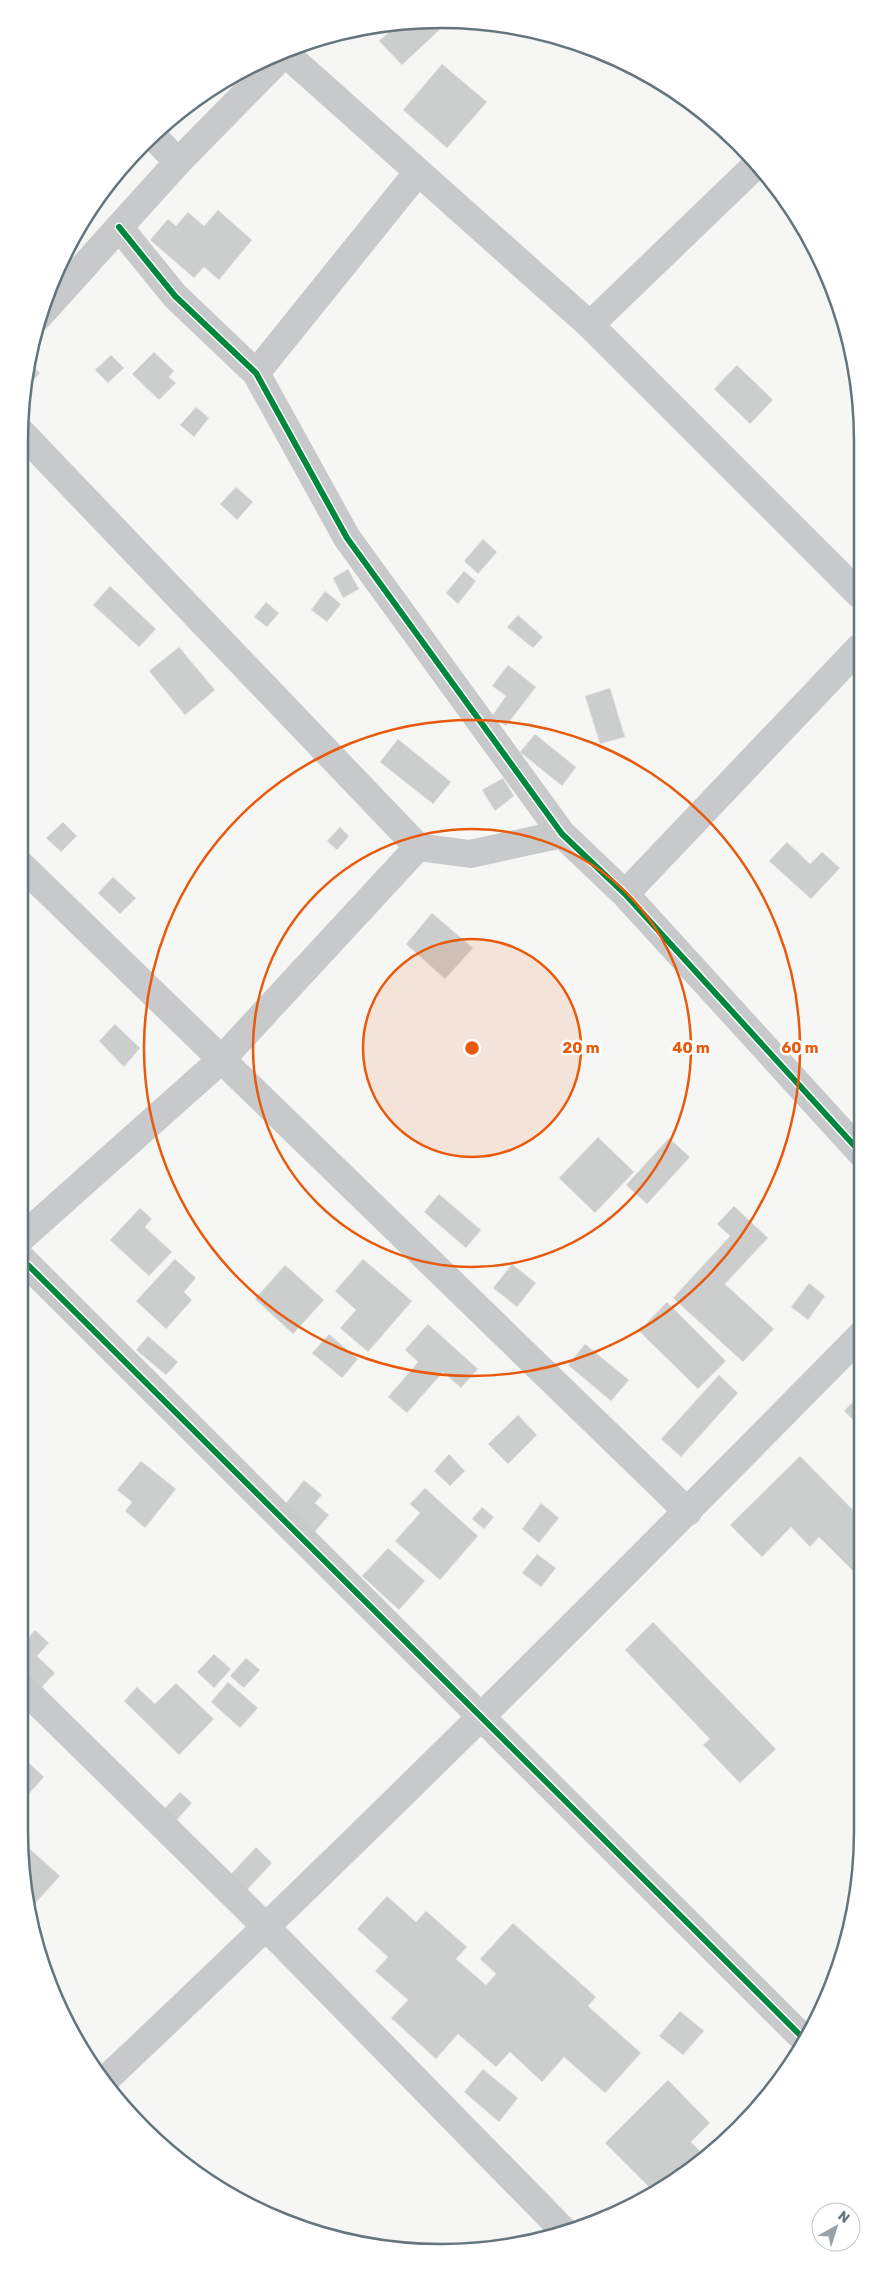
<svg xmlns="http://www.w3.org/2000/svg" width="881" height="2272" font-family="Rubik,sans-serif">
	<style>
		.building { fill: #cccdcd; stroke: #e6e6e4 }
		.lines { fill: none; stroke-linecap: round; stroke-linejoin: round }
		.minor { stroke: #c7c9ca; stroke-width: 28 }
		.cycleway-casing { stroke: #fff; stroke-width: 9 }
		.cycleway { stroke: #00873e; stroke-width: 6 }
		.ring { fill: none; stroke: #e8590c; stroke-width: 2.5 }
		.rim { fill: none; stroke: #66757c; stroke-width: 2.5 }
		.centre { fill: #e8590c; stroke: #fff; stroke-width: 2.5 }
		.ring-label { font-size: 15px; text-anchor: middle; font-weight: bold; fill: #e8590c; stroke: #fff; stroke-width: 5; stroke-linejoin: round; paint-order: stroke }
	</style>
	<rect width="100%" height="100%" fill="#f6f6f5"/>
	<!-- building -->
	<path class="building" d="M 450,20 L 402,65 L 379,41 L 400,22 Z
		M 442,64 L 487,102 L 447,148 L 403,110 Z
		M 218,210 L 252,240 L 219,280 L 204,267 L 194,278 L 150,240 L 168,219 L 176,226 L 188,212 L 204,226 Z
		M 154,352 L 174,371 L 169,377 L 176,383 L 159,400 L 132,374 Z
		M 111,355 L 124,368 L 108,383 L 95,370 Z
		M 29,363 L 40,373 L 26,389 Z
		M 737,365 L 773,400 L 750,424 L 714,389 Z
		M 196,407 L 209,418 L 194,437 L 180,425 Z
		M 236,487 L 253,502 L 237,520 L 220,504 Z
		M 483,539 L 497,552 L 478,574 L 464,561 Z
		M 348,569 L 359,589 L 343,598 L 333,578 Z
		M 464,571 L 476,581 L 458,604 L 446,593 Z
		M 110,586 L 156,629 L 139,647 L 93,605 Z
		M 325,591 L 341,604 L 327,622 L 311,610 Z
		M 266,602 L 279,613 L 267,627 L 254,617 Z
		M 518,615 L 543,637 L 533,648 L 507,627 Z
		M 179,647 L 215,690 L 185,715 L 149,671 Z
		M 508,665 L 536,687 L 506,726 L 492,716 L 506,696 L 492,686 Z
		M 610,688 L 625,737 L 600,744 L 585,696 Z
		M 535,734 L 576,767 L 562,786 L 520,752 Z
		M 398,739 L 451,782 L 433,804 L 380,762 Z
		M 503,778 L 514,796 L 495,811 L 482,790 Z
		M 63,822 L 77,836 L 61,852 L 46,838 Z
		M 340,827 L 349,836 L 337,850 L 327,841 Z
		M 787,842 L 810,864 L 822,852 L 840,868 L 811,899 L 769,861 Z
		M 113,877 L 136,898 L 120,914 L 98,893 Z
		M 432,913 L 473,948 L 445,979 L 406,944 Z
		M 115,1024 L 140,1048 L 124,1067 L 99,1041 Z
		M 598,1137 L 634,1172 L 595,1213 L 559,1178 Z
		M 669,1138 L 690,1157 L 647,1204 L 626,1185 Z
		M 439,1194 L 481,1230 L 466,1248 L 424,1212 Z
		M 734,1206 L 768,1238 L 725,1284 L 774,1329 L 743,1362 L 673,1298 L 730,1236 L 717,1224 Z
		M 140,1208 L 152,1219 L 145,1227 L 172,1252 L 149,1276 L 110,1240 Z
		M 175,1259 L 196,1278 L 184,1292 L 192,1300 L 166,1329 L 136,1301 Z
		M 363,1259 L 412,1301 L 368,1352 L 340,1328 L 356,1310 L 335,1291 Z
		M 512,1264 L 536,1283 L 517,1307 L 493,1288 Z
		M 285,1265 L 324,1300 L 293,1334 L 255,1299 Z
		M 809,1283 L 825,1296 L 808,1320 L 791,1307 Z
		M 667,1302 L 726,1361 L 698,1389 L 639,1331 Z
		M 428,1324 L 478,1369 L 461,1388 L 443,1372 L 407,1413 L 388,1397 L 418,1362 L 405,1350 Z
		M 329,1334 L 358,1359 L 342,1378 L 312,1353 Z
		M 148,1336 L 178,1362 L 166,1375 L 136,1350 Z
		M 585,1344 L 629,1380 L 611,1401 L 568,1365 Z
		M 719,1375 L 738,1393 L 681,1457 L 661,1439 Z
		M 861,1393 L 861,1428 L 844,1411 Z
		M 518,1415 L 537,1435 L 508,1464 L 488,1444 Z
		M 449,1454 L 465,1471 L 450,1486 L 434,1471 Z
		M 800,1456 L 861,1518 L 862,1580 L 819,1537 L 810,1547 L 791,1527 L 762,1557 L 730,1525 Z
		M 141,1461 L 176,1489 L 145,1528 L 125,1511 L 132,1502 L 117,1490 Z
		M 304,1480 L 322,1495 L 315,1503 L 329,1515 L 314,1533 L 283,1507 Z
		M 425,1488 L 478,1536 L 440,1580 L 395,1541 L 420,1513 L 410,1504 Z
		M 541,1503 L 559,1518 L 539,1543 L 522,1529 Z
		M 482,1507 L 494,1517 L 484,1529 L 472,1519 Z
		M 388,1548 L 425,1581 L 399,1610 L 362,1576 Z
		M 537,1554 L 556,1568 L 541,1587 L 522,1573 Z
		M 653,1622 L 776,1749 L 740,1783 L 703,1745 L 710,1739 L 625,1650 Z
		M 35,1630 L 49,1643 L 37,1656 L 55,1673 L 41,1688 L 19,1667 L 19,1640 L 23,1644 Z
		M 214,1654 L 231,1669 L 214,1688 L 197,1672 Z
		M 246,1658 L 260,1670 L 244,1688 L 230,1676 Z
		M 228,1682 L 258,1708 L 240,1728 L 211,1702 Z
		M 176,1683 L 214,1719 L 179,1755 L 124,1701 L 137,1687 L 155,1704 Z
		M 29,1763 L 44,1777 L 19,1805 L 19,1774 Z
		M 180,1792 L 192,1803 L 175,1822 L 163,1810 Z
		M 20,1840 L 60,1876 L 31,1908 Z
		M 256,1847 L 272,1863 L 246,1891 L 230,1875 Z
		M 387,1896 L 416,1922 L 426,1911 L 467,1947 L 456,1959 L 486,1985 L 496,1974 L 480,1959 L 513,1923 L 596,1997 L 588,2006 L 641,2053 L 605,2093 L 564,2057 L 542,2082 L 510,2052 L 496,2067 L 458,2034 L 436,2059 L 391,2018 L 408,2000 L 375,1971 L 388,1957 L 357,1929 Z
		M 680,2011 L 704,2031 L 683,2055 L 659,2036 Z
		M 483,2069 L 518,2098 L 499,2122 L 464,2092 Z
		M 668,2080 L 710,2123 L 691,2142 L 704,2155 L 675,2182 L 655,2193 L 605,2143 Z"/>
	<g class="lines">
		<!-- minor -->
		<path class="minor" d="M 285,53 L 590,325 L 859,594
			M 152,135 L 178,162
			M 119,227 L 175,296 L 256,373 L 347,538 L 562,834 L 625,894 L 861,1153
			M 38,317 L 178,162 L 290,48
			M 590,325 L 758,163
			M 256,373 L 418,172
			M 20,431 L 418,847
			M 19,863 L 688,1512
			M 625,894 L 859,648
			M 19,1240 L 221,1060 L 418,847 L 470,854 L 562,834
			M 19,1256 L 805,2040
			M 19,1684 L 267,1928 L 565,2232
			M 103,2082 C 361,1839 612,1588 861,1335"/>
		<defs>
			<path id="cycleway" d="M 119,227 L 175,296 L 256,373 L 347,538 L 562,834 L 625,894 L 861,1153
				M 19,1256 L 805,2040"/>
		</defs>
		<!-- cycleway casing -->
		<use href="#cycleway" class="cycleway-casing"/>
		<!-- cycleway -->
		<use href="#cycleway" class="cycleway"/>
	</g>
	<!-- distance rings -->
	<circle cx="472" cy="1048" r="109" fill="#e8590c" fill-opacity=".12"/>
	<g class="ring">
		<circle cx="472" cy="1048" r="109"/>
		<circle cx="472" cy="1048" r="219"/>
		<circle cx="472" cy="1048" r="328"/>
	</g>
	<!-- crop -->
	<path d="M0 0H881V2272H0ZM441 28H441A413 413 0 0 1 854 441V1831A413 413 0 0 1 441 2244H441A413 413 0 0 1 28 1831V441A413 413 0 0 1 441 28Z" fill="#fff" fill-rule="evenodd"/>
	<path class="rim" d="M441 28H441A413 413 0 0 1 854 441V1831A413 413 0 0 1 441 2244H441A413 413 0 0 1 28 1831V441A413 413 0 0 1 441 28Z"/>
	<circle cx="472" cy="1048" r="8" class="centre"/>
	<g class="ring-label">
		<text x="581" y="1053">20 m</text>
		<text x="691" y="1053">40 m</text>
		<text x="800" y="1053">60 m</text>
	</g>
	<!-- north arrow -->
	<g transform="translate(836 2227) rotate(39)"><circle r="24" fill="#ffffff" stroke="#c2c8cb"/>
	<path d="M0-4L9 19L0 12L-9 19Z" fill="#98a2a6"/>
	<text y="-8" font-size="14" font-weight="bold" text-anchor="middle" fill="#66757c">N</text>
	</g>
</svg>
